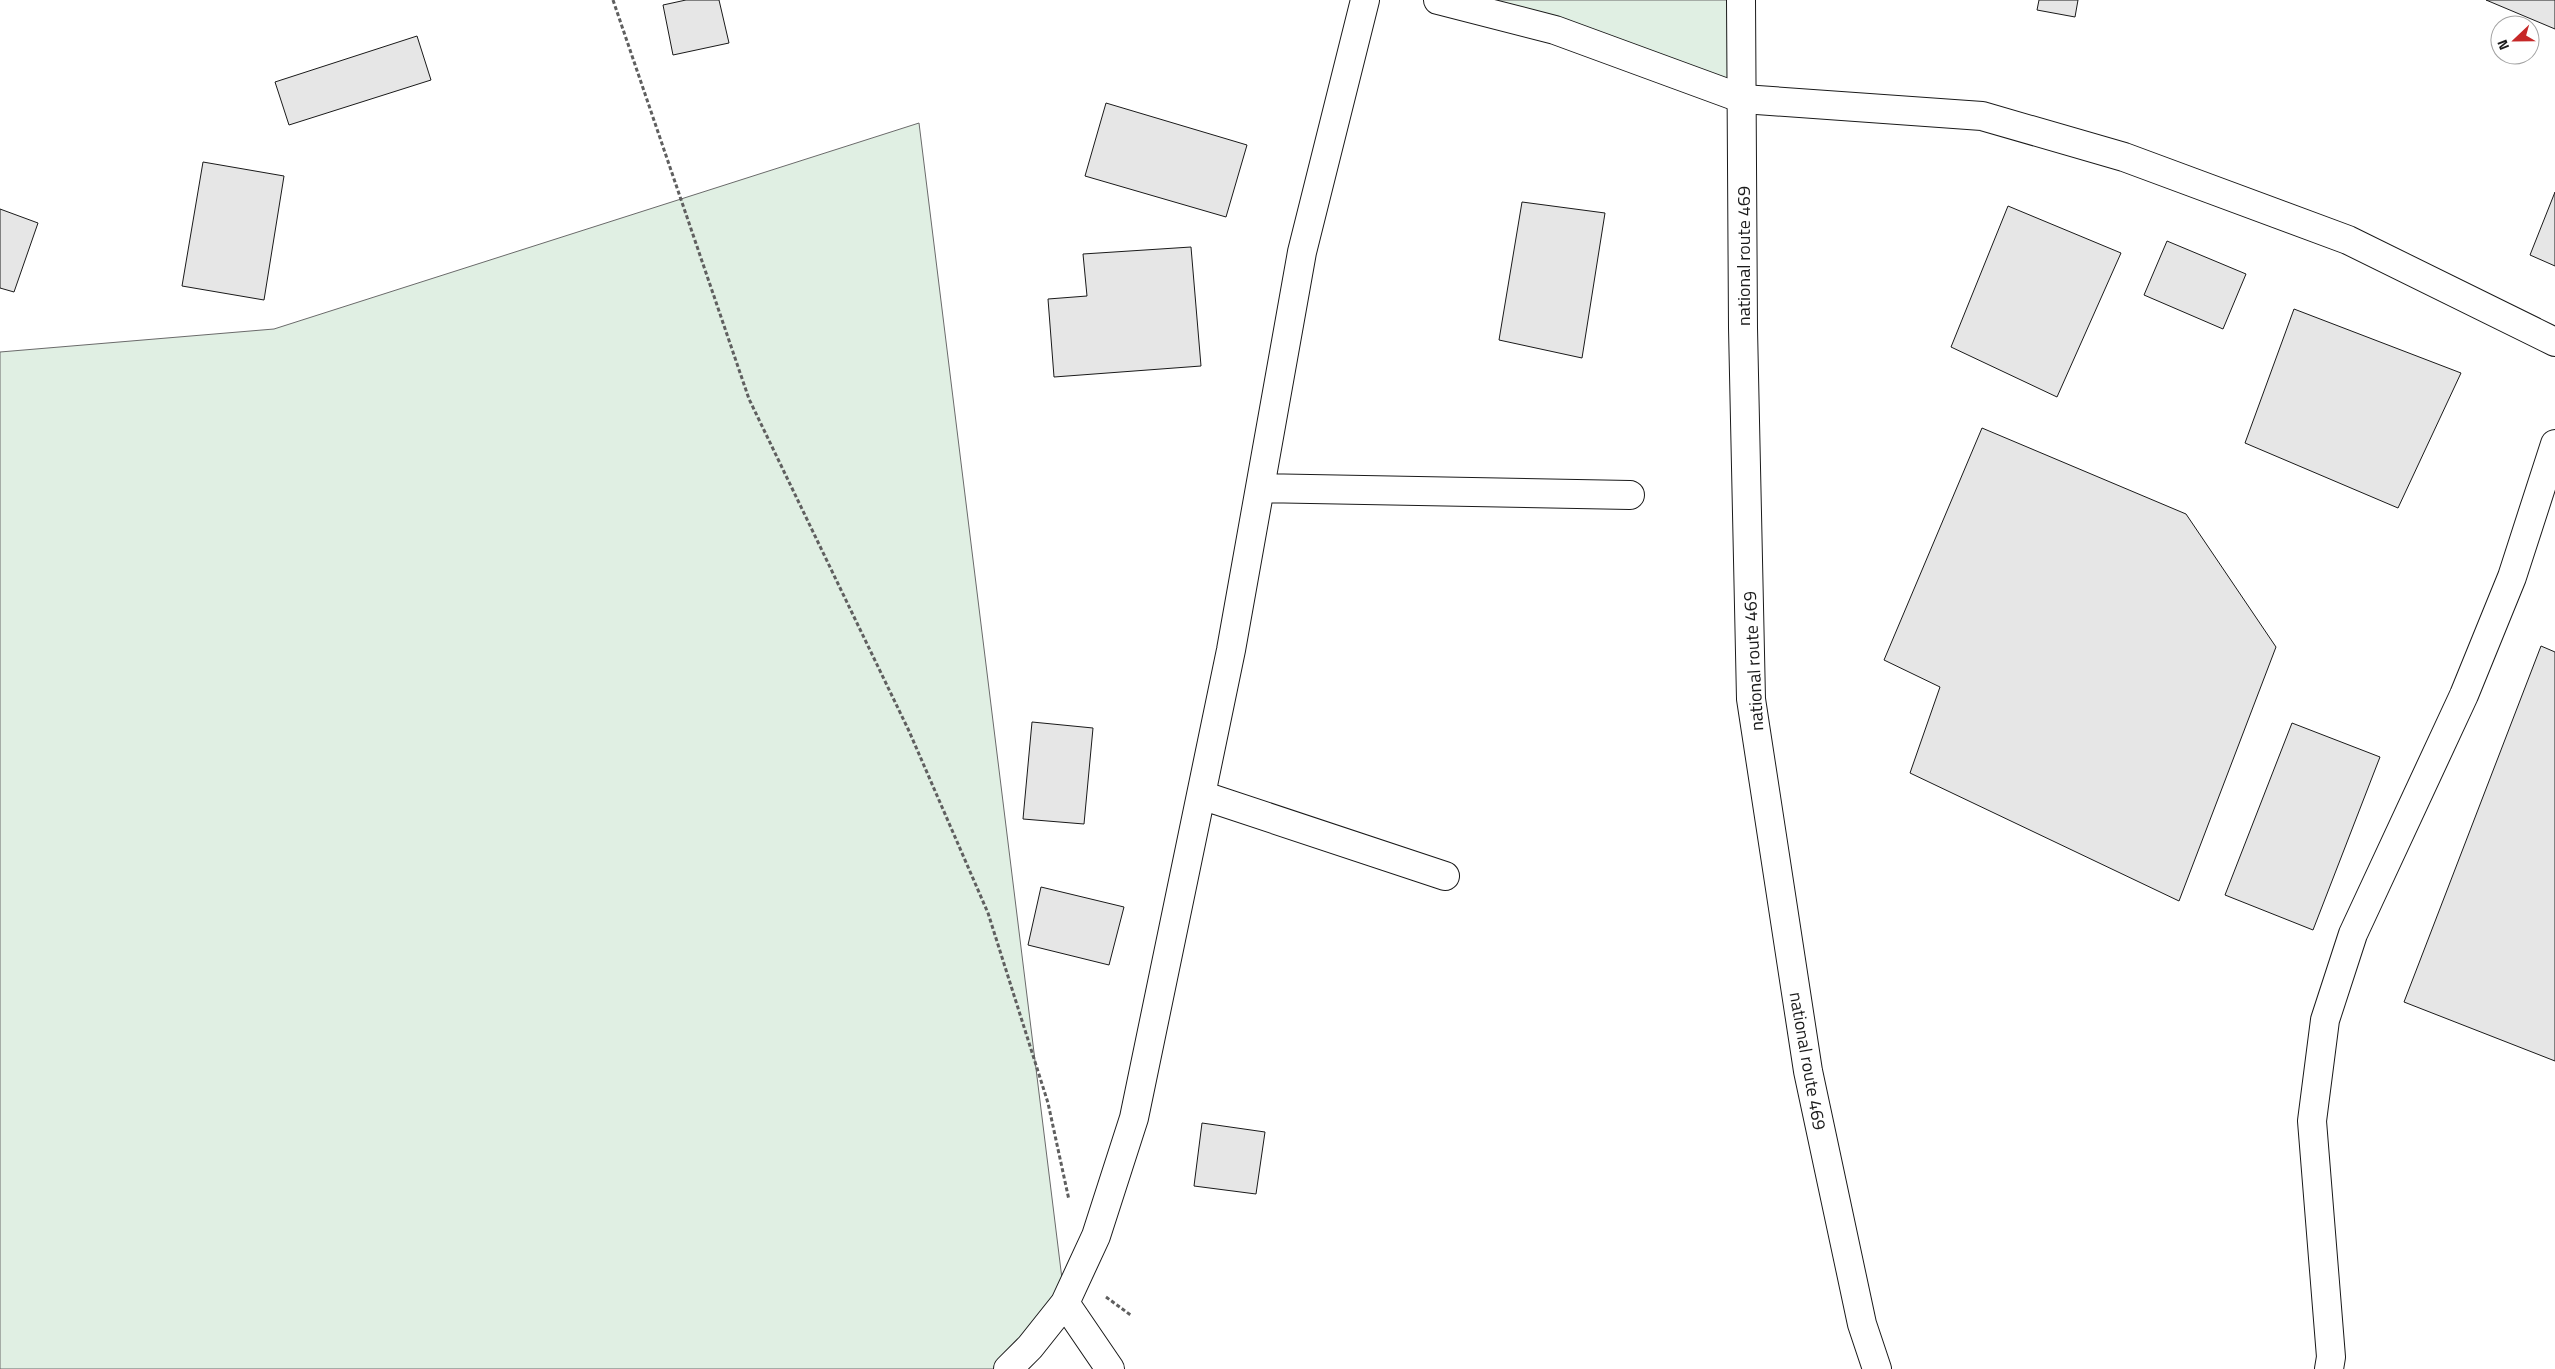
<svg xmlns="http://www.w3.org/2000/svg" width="2555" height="1369" font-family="'Titillium Web',sans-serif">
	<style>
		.green { fill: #e0efe3; stroke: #6a6a6a }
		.building { fill: #e6e6e6; stroke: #1a1a1a }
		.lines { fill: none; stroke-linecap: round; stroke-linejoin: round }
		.minor-casing { stroke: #1a1a1a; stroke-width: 30 }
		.highway-casing { stroke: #1a1a1a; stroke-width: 30 }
		.path { stroke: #5f5f5f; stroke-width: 3; stroke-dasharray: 4 2.5; stroke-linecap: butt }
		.minor { stroke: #fff; stroke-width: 28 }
		.highway { stroke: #fff; stroke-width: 28 }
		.labels { text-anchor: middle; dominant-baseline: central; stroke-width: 4; stroke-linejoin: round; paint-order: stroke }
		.street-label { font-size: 18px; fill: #1a1a1a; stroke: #fff }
	</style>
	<rect width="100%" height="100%" fill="#fff"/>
	<!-- green -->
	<path class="green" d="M 1426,0 L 1737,0 L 1743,99 Z
		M 919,123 L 1065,1303 L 997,1369 L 0,1369 L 0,352 L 274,329 Z"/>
	<!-- building -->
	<path class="building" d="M 686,0 L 719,0 L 729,43 L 673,55 L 663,5 Z
		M 2039,0 L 2078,0 L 2075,17 L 2037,10 Z
		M 2486,0 L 2555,0 L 2555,29 Z
		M 417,36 L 431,80 L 289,125 L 275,82 Z
		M 1106,103 L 1247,145 L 1226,217 L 1085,176 Z
		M 203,162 L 284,176 L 264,300 L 182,286 Z
		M 2555,192 L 2555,266 L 2530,255 Z
		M 1522,202 L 1605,213 L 1582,358 L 1499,340 Z
		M 2008,206 L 2121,253 L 2057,397 L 1951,347 Z
		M 0,209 L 38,223 L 14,292 L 0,288 Z
		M 2167,241 L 2246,274 L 2223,329 L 2144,295 Z
		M 1191,247 L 1201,366 L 1054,377 L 1048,299 L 1087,296 L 1083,254 Z
		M 2294,309 L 2461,373 L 2398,508 L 2245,443 Z
		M 1982,428 L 2186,514 L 2276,647 L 2179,901 L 1910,773 L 1940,687 L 1884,660 Z
		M 2541,646 L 2555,652 L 2555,1061 L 2404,1002 Z
		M 1032,722 L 1093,728 L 1084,824 L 1023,819 Z
		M 2292,723 L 2380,757 L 2313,930 L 2225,895 Z
		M 1041,887 L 1124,907 L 1109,965 L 1028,945 Z
		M 1202,1123 L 1265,1132 L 1256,1194 L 1194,1186 Z"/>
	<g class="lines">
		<defs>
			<path id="minor" d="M 1438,0 L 1555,30 L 1743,99 L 1982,116 L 2124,157 L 2348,240 L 2555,342
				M 1260,488 L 1630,495
				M 1201,795 L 1445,876
				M 1065,1303 L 1110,1369
				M 1008,1369 L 1030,1347 L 1065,1303 L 1096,1236 L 1134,1118 L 1231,650 L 1302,252 L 1365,0
				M 2329,1369 L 2331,1357 L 2312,1121 L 2325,1020 L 2353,934 L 2464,695 L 2512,577 L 2555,444"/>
			<path id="highway" d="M 1741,0 L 1743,328 L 1751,699 L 1808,1071 L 1862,1324 L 1877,1369"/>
		</defs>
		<!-- minor casing -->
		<use href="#minor" class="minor-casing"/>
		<!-- highway casing -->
		<use href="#highway" class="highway-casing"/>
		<!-- path -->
		<path class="path" d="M 613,0 L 749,399 L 909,731 L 988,913 L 1048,1103 L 1069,1200
			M 1106,1297 L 1132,1316"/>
		<!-- minor -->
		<use href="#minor" class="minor"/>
		<!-- highway -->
		<use href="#highway" class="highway"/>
	</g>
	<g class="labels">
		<!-- street labels -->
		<g class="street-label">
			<text transform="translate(1743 256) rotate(-90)">national route 469</text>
			<text transform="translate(1753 661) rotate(-93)">national route 469</text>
			<text transform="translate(1808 1061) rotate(80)">national route 469</text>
		</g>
	</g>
	<!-- north arrow -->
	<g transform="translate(2515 40) rotate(248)"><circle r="24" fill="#ffffff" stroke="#a3a3a3"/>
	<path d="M0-4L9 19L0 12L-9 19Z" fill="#c62828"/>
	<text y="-8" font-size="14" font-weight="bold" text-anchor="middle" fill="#1a1a1a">N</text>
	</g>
</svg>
